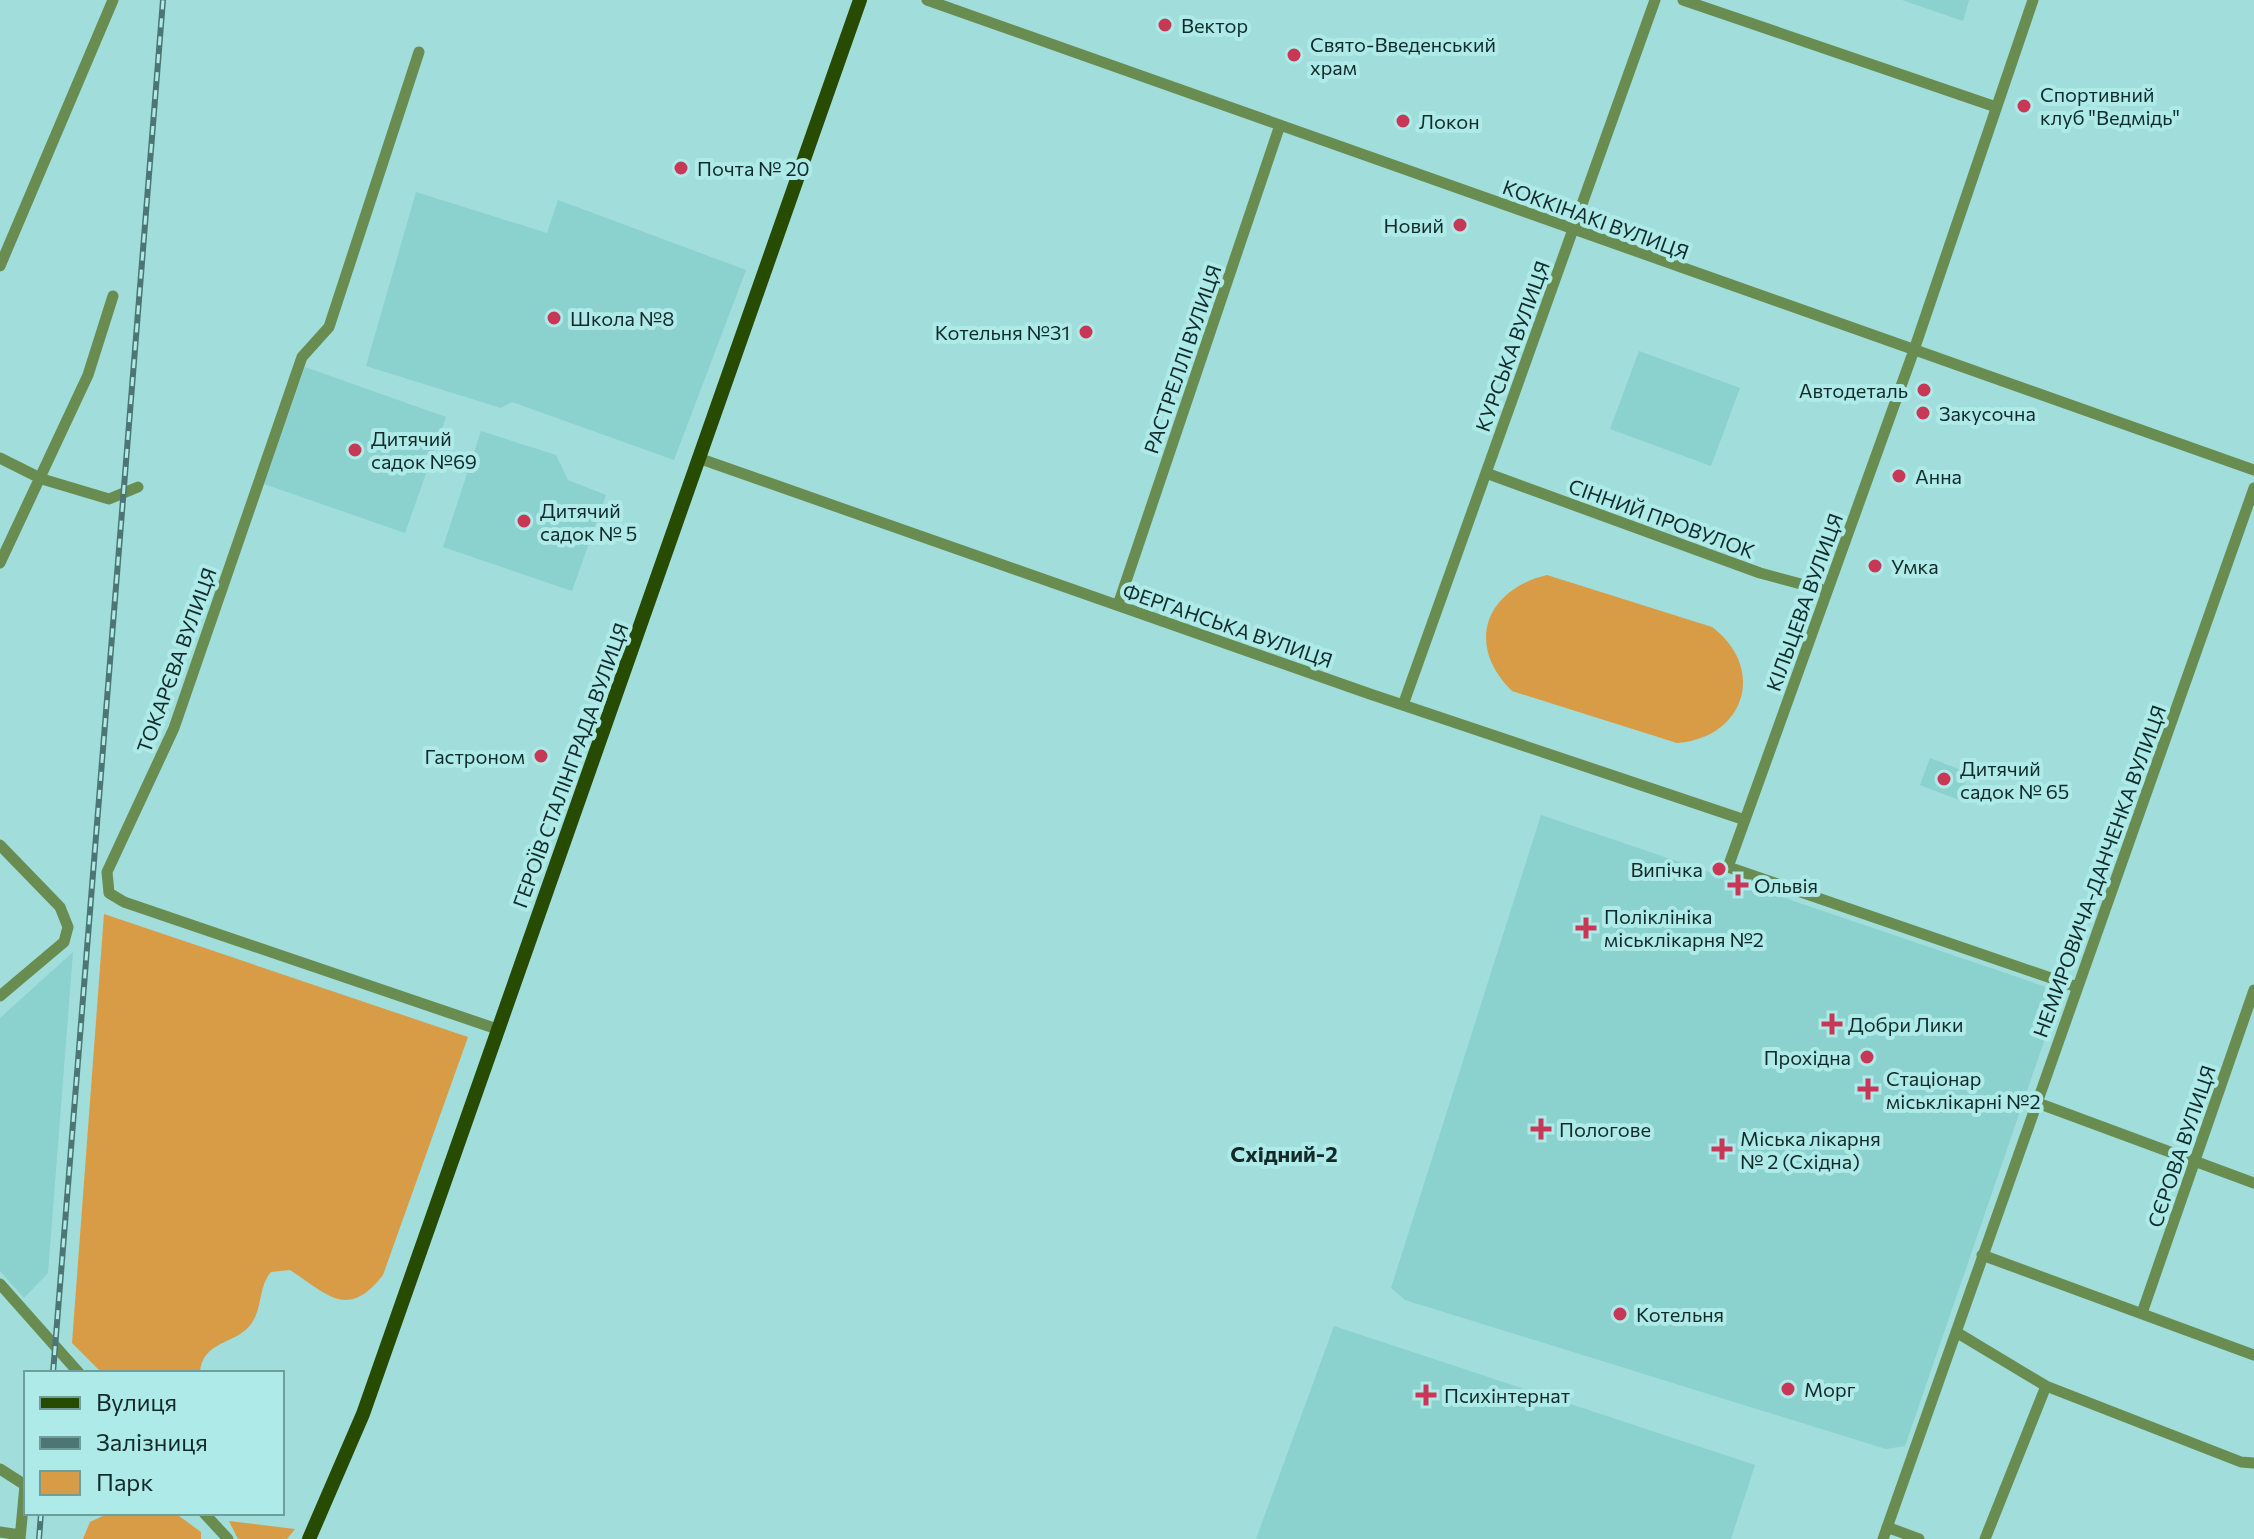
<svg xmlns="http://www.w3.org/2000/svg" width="2254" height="1539" font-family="Commissioner,sans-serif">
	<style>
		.built { fill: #8bd1ce }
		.green { fill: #d89c46 }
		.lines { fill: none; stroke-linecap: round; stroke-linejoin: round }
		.minor { stroke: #698c50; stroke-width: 11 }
		.major { stroke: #274b00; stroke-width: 14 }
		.rail-casing { stroke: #4d7573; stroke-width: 6 }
		.rail { stroke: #adeae8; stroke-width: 3; stroke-dasharray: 9; stroke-linecap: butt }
		.poi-dot { fill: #c83856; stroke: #adeae8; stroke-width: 3 }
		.labels { text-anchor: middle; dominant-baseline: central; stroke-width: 8; stroke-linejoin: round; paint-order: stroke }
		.poi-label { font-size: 20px; fill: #122b2a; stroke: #adeae8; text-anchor: start }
		.street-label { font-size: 20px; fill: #122b2a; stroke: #adeae8 }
		.neighbourhood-label { font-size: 22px; font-weight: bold; fill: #122b2a; stroke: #adeae8 }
	</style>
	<rect width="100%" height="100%" fill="#a0dddb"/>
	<!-- built -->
	<path class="built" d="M 1902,0 L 1969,0 L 1963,21 Z
		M 416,192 L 547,233 L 558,200 L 746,270 L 674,460 L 512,402 L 501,408 L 366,366 Z
		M 1639,351 L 1740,388 L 1711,466 L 1610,429 Z
		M 305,367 L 446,417 L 405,533 L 264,484 Z
		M 481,431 L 556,455 L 568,480 L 606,495 L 572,591 L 443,547 Z
		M 1930,758 L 1969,773 L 1959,800 L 1920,785 Z
		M 1541,815 L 2061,992 L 1905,1446 L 1886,1449 L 1405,1300 L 1391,1288 Z
		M 73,952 L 48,1273 L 24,1298 L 0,1271 L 0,1018 Z
		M 1334,1326 L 1755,1465 L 1731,1539 L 1256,1539 Z"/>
	<!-- green -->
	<path class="green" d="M 1547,575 L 1712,627 C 1767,668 1745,738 1677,743 L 1512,691 C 1465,645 1485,590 1547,575 Z
		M 104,914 L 468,1037 L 383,1275 C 348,1320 328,1295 290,1270 L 271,1272 C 258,1287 263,1308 251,1324 C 236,1345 202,1340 200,1373 L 102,1373 L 72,1343 Z
		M 109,1513 L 175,1513 L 201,1532 L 201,1539 L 83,1539 L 90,1522 Z
		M 229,1521 L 295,1529 L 287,1539 L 238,1539 Z"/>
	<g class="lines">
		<!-- minor -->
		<path class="minor" d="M 927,0 L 2254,470
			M 1683,0 L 1996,107
			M 2033,0 L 1914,350 L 1728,867 L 2077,987
			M 419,52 L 329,327 L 302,357 L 174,728 L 107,872 L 109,893 L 124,902 L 497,1029
			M 0,266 L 113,0
			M 0,458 L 42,479 L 109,499 L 138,487
			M 701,459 L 1370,694 L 1745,820
			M 1486,473 L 1760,573 L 1827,591
			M 0,563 L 88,375 L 113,296
			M 1118,605 L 1280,125
			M 1403,705 L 1655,0
			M 0,845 L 60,907 L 68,927 L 64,942 L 0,996
			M 2035,1102 L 2254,1183
			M 1982,1255 L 2254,1355
			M 0,1284 L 79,1373
			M 2142,1313 L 2254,990
			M 1956,1332 L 2046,1386 L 2241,1462 L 2254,1463
			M 0,1469 L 25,1485 L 20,1539
			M 204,1513 L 228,1539
			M 1887,1527 L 1919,1539
			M 0,1532 L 20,1535
			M 1883,1539 L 2254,488
			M 1985,1539 L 2046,1386"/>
		<!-- major -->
		<path class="major" d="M 309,1539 L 363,1414 L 860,0"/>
		<defs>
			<path id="rail" d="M 53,1373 L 163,0
				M 39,1539 L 41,1513"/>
		</defs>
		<!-- rail casing -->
		<use href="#rail" class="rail-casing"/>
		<!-- rail -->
		<use href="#rail" class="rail"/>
	</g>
	<!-- markers -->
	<g class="poi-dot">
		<circle cx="1165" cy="25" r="8"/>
		<circle cx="1294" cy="55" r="8"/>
		<circle cx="2024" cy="106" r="8"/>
		<circle cx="1403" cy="121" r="8"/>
		<circle cx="681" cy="168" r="8"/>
		<circle cx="1460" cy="225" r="8"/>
		<circle cx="554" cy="318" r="8"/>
		<circle cx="1086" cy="332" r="8"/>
		<circle cx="1924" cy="390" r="8"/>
		<circle cx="1923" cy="413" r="8"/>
		<circle cx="355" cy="450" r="8"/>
		<circle cx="1899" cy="476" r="8"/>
		<circle cx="524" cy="521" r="8"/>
		<circle cx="1875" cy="566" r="8"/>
		<circle cx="541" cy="756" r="8"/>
		<circle cx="1944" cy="779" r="8"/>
		<circle cx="1719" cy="869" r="8"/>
		<path d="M1734 873h8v8h8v8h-8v8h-8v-8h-8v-8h8z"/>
		<path d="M1582 916h8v8h8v8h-8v8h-8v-8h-8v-8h8z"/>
		<path d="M1828 1012h8v8h8v8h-8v8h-8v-8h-8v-8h8z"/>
		<circle cx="1867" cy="1057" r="8"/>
		<path d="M1864 1077h8v8h8v8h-8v8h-8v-8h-8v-8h8z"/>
		<path d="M1537 1117h8v8h8v8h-8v8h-8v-8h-8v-8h8z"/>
		<path d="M1718 1137h8v8h8v8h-8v8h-8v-8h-8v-8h8z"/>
		<circle cx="1620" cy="1314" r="8"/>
		<circle cx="1788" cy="1389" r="8"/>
		<path d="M1422 1383h8v8h8v8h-8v8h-8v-8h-8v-8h8z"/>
	</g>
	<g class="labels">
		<!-- poi labels -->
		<g class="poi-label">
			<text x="1181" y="25">Вектор</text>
			<text x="1310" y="44">Свято-Введенський<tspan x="1310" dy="23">храм</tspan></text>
			<text x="2040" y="94">Спортивний<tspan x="2040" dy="23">клуб "Ведмідь"</tspan></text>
			<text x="1419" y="121">Локон</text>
			<text x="697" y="168">Почта № 20</text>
			<text x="1444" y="225" text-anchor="end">Новий</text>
			<text x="570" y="318">Школа №8</text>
			<text x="1070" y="332" text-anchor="end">Котельня №31</text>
			<text x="1908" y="390" text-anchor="end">Автодеталь</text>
			<text x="1939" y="413">Закусочна</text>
			<text x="371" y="438">Дитячий<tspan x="371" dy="23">садок №69</tspan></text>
			<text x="1915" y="476">Анна</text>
			<text x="540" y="510">Дитячий<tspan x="540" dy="23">садок № 5</tspan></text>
			<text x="1891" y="566">Умка</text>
			<text x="525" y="756" text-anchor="end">Гастроном</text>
			<text x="1960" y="768">Дитячий<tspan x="1960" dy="23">садок № 65</tspan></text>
			<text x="1703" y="869" text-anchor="end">Випічка</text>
			<text x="1754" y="885">Ольвія</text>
			<text x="1604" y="916">Поліклініка<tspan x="1604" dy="23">міськлікарня №2</tspan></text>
			<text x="1848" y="1024">Добри Лики</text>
			<text x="1851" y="1057" text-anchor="end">Прохідна</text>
			<text x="1886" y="1078">Стаціонар<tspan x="1886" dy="23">міськлікарні №2</tspan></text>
			<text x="1559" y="1129">Пологове</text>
			<text x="1740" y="1138">Міська лікарня<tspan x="1740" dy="23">№ 2 (Східна)</tspan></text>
			<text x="1636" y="1314">Котельня</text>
			<text x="1804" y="1389">Морг</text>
			<text x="1444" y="1395">Психінтернат</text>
		</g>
		<!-- street labels -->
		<g class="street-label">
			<text transform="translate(1596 219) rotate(20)">КОККІНАКІ ВУЛИЦЯ</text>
			<text transform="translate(1512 346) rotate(-70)">КУРСЬКА ВУЛИЦЯ</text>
			<text transform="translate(1182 359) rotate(-71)">РАСТРЕЛЛІ ВУЛИЦЯ</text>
			<text transform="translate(1662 518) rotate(20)">СІННИЙ ПРОВУЛОК</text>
			<text transform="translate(1804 602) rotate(-70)">КІЛЬЦЕВА ВУЛИЦЯ</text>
			<text transform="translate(1228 625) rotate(19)">ФЕРГАНСЬКА ВУЛИЦЯ</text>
			<text transform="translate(176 660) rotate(-70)">ТОКАРЄВА ВУЛИЦЯ</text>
			<text transform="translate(570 765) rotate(-70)">ГЕРОЇВ СТАЛІНГРАДА ВУЛИЦЯ</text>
			<text transform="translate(2099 871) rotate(-70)">НЕМИРОВИЧА-ДАНЧЕНКА ВУЛИЦЯ</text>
			<text transform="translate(2181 1146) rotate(-71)">СЄРОВА ВУЛИЦЯ</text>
		</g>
		<!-- neighbourhood labels -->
		<g class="neighbourhood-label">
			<text x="1284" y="1153">Східний-2</text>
		</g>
	</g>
	<!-- legend -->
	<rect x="24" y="1371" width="260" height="144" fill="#adeae8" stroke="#6f9e9c" stroke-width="2"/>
	<rect x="40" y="1397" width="40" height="12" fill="#274b00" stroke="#6f9e9c" stroke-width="2"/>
	<text x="96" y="1411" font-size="24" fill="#122b2a">Вулиця</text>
	<rect x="40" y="1437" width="40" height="12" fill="#4d7573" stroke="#6f9e9c" stroke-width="2"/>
	<text x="96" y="1451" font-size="24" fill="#122b2a">Залізниця</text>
	<rect x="40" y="1471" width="40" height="24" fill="#d89c46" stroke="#6f9e9c" stroke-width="2"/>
	<text x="96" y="1491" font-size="24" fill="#122b2a">Парк</text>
</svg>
